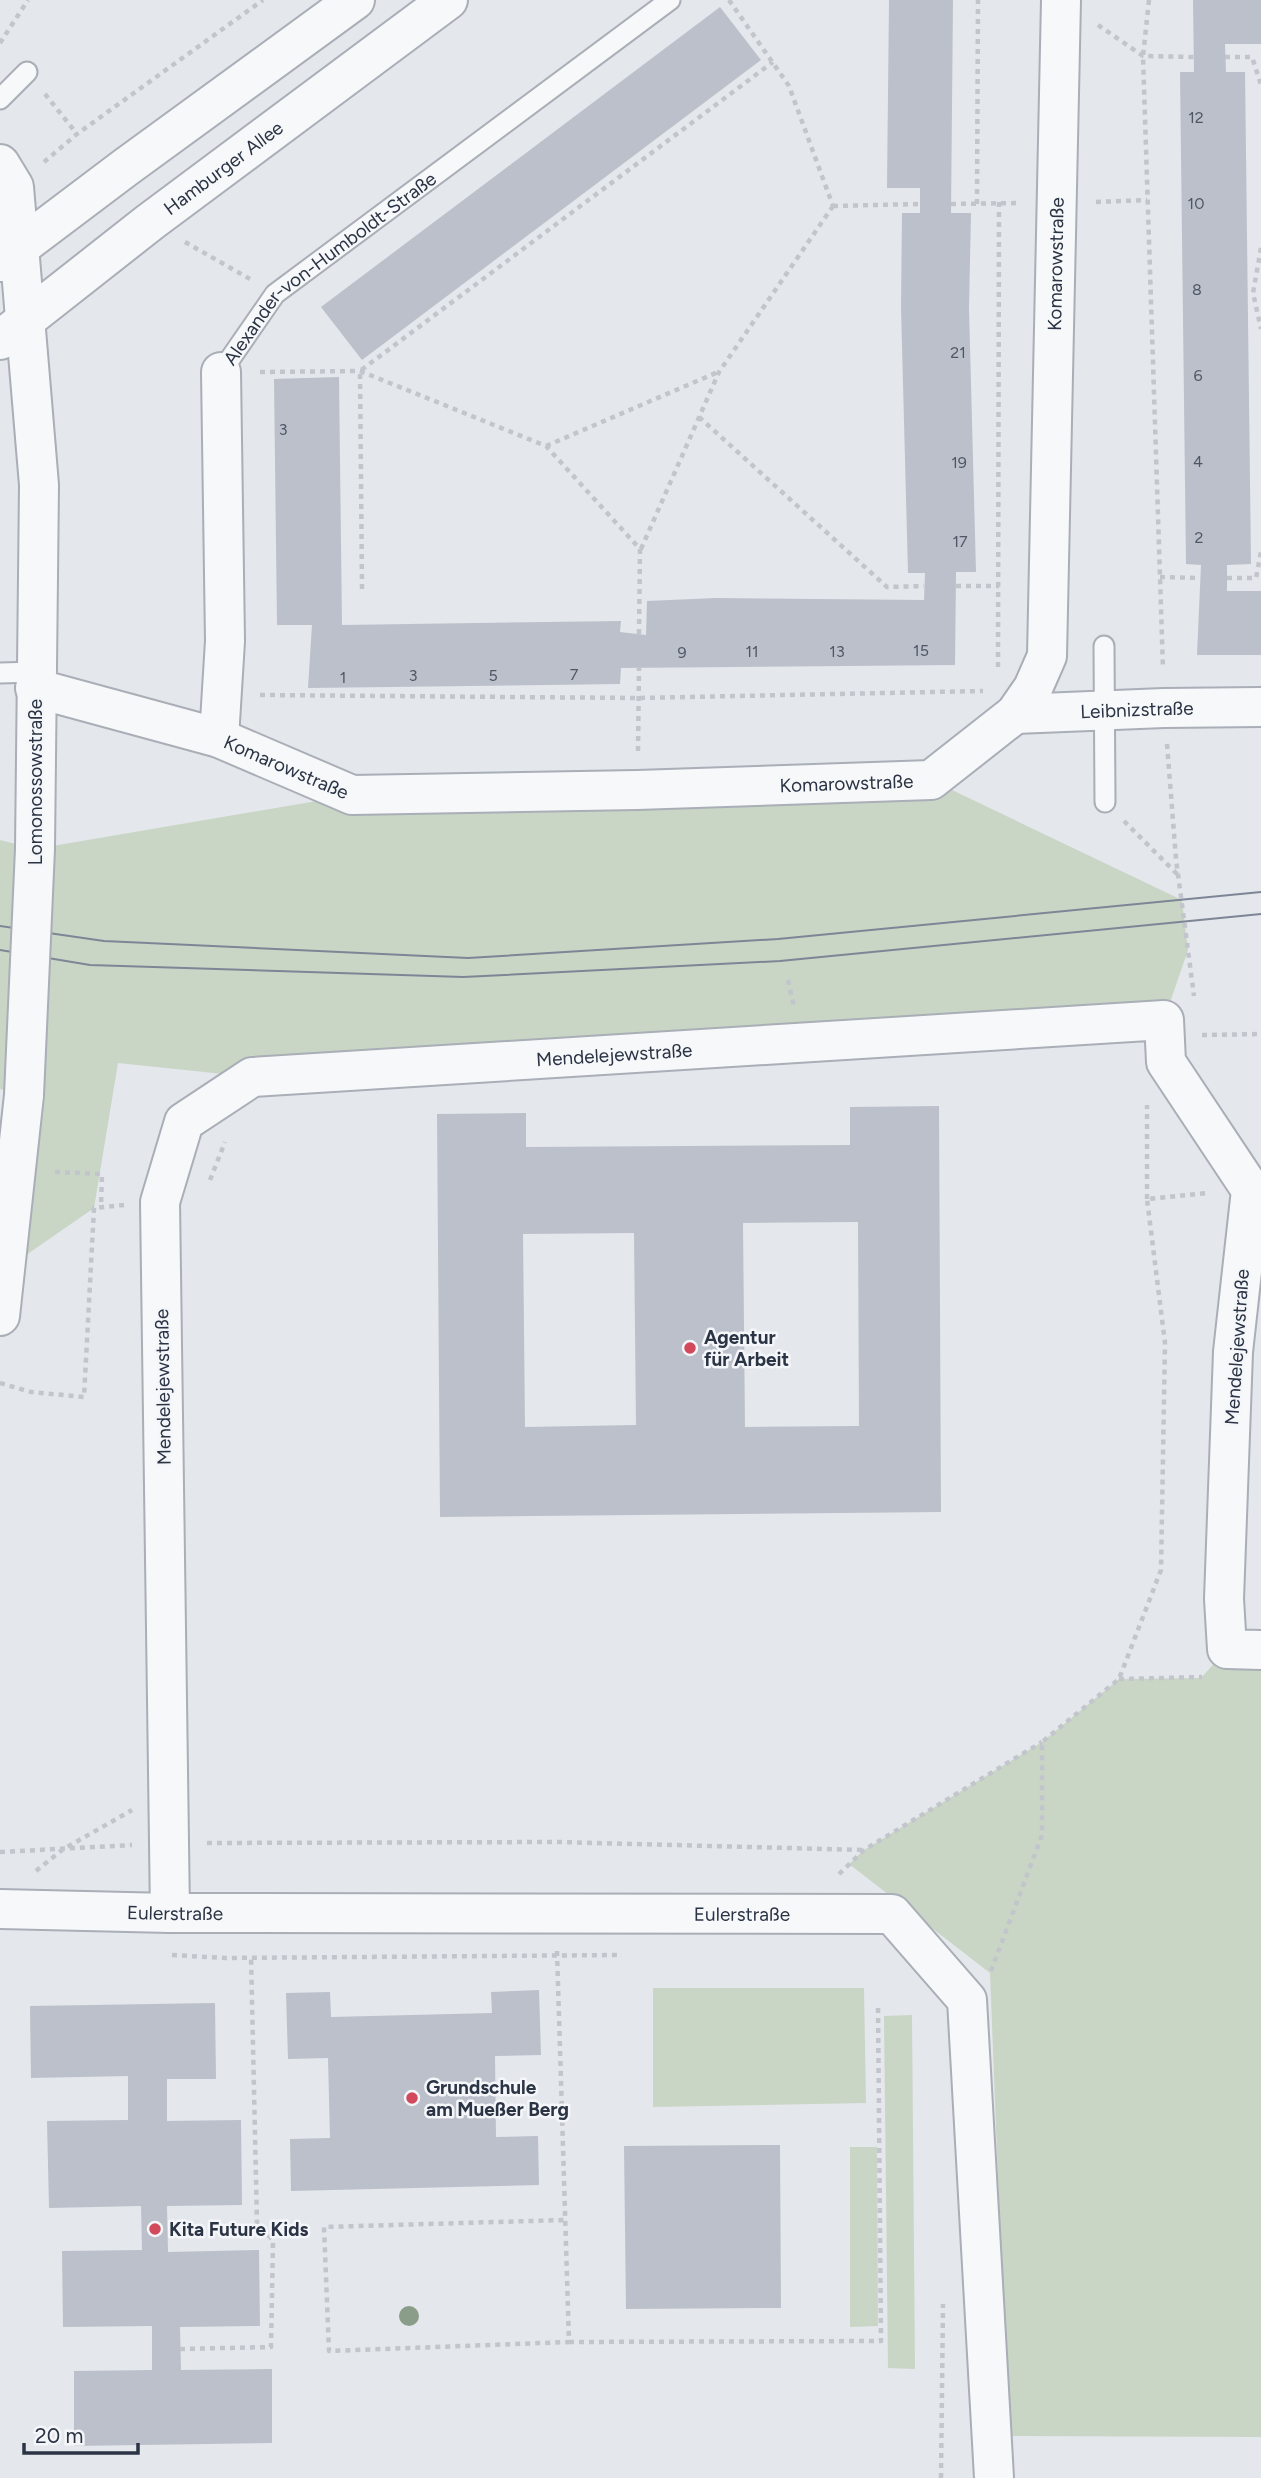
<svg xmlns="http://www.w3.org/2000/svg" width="1261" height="2478" font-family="Figtree,sans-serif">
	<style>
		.green { fill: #c9d6c5 }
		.building { fill: #bbc0ca; fill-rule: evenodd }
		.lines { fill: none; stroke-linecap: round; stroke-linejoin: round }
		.service-casing { stroke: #a9aeb7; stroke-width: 23 }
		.minor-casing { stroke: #a9aeb7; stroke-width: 42 }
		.tertiary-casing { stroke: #a9aeb7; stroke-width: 42 }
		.path { stroke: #c2c5cb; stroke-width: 4.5; stroke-dasharray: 5 5; stroke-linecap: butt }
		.service { stroke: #f7f8fa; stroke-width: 19 }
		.minor { stroke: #f7f8fa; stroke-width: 38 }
		.tertiary { stroke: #f7f8fa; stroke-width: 38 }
		.tram { stroke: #7d8696; stroke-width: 2 }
		.minor-bridge-casing { stroke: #a9aeb7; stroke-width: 42; stroke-linecap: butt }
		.minor-bridge { stroke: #f7f8fa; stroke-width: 38 }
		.tree { fill: #899d89 }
		.poi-dot { fill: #d1495b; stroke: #f4f6f9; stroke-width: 2.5 }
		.labels { text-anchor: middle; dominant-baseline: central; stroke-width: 5; stroke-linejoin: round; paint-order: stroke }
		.number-label { font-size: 16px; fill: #4f5766 }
		.street-label { font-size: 19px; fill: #2b3445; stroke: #f4f6f9 }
		.poi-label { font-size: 19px; font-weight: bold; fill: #2b3445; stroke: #f4f6f9; text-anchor: start }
	</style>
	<rect width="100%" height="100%" fill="#e4e7ec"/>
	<!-- green -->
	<path class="green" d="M 931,780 L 1182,900 L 1188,950 L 1164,1020 L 252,1077 L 118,1063 L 94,1208 L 6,1269 L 24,1095 L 0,1089 L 0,840 L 35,849 L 352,795 Z
		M 1227,1649 L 1261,1650 L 1261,2437 L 1008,2436 L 990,1973 L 849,1864 L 864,1850 L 1042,1742 L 1119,1679 L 1201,1678 Z
		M 653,1988 L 864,1988 L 866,2103 L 653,2107 Z
		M 912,2015 L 915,2369 L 888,2368 L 884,2016 Z
		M 850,2147 L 877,2147 L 878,2326 L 850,2327 Z"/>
	<!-- building -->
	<path class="building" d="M 889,0 L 953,0 L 951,213 L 971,213 L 969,308 L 976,572 L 956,572 L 955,665 L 621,668 L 620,684 L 308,688 L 312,625 L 277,625 L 274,379 L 339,377 L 342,625 L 621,621 L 620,632 L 646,635 L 647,601 L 716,598 L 924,600 L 925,573 L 908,573 L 901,307 L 902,213 L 920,213 L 920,188 L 887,188 Z
		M 1193,0 L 1261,0 L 1261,44 L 1225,44 L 1226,72 L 1245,72 L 1251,564 L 1227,565 L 1227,591 L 1261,591 L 1261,655 L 1197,655 L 1201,565 L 1186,564 L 1180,72 L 1194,72 Z
		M 720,7 L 761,60 L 362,360 L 321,307 Z
		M 939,1106 L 941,1512 L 440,1517 L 437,1114 L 526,1113 L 526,1147 L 850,1145 L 850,1107 ZM 858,1222 L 859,1426 L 745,1427 L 743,1223 ZM 634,1233 L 636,1425 L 525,1427 L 523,1234 Z
		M 539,1990 L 541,2055 L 495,2056 L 496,2137 L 538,2136 L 539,2185 L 291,2191 L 290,2139 L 330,2138 L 328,2058 L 288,2059 L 286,1993 L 330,1992 L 331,2017 L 492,2013 L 491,1992 Z
		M 215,2003 L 216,2079 L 167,2079 L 167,2121 L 241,2120 L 242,2205 L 167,2206 L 168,2252 L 259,2250 L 260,2326 L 180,2327 L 181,2370 L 272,2369 L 272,2443 L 74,2446 L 74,2371 L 152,2370 L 152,2326 L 63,2327 L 62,2251 L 142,2250 L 141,2206 L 49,2208 L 47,2121 L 128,2120 L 128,2076 L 31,2078 L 30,2006 Z
		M 780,2145 L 781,2308 L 626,2309 L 624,2146 Z"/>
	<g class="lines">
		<defs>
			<g id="service">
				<path d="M 0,99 L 27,72"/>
				<path id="s1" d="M 221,372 L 275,294 L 670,0"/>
				<path d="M 1104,646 L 1105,802"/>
				<path d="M 0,673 L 36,672"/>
			</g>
			<g id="minor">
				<path d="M 0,164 L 14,187 L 39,485 L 35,849"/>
				<path id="s2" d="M 35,688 L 219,738 L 352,795 L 637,790 L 931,780 L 1015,714 L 1033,688 L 1047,656 L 1061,0"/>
				<path id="s3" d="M 1015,714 L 1164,708 L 1261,707"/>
				<path d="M 219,738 L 225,641 L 221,372"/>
				<path d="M 0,1316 L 24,1095"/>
				<path id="s4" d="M 0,1909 L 170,1913 L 892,1914 L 967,2000 L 994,2478"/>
				<path id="s5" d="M 170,1913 L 160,1202 L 184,1122 L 252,1077 L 1164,1020 L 1166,1062 L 1251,1190 L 1233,1352 L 1224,1599 L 1227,1649 L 1261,1650"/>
			</g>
			<g id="tertiary">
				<path d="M 0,262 L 126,167 L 355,0"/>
				<path id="s6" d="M 0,340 L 150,222 L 448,0"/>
			</g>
		</defs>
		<!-- service casing -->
		<use href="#service" class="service-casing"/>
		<!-- minor casing -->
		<use href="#minor" class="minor-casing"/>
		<!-- tertiary casing -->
		<use href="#tertiary" class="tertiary-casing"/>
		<!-- path -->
		<path class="path" d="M 729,0 L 789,86 L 833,206
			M 1149,0 L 1143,56 L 1163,669
			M 1098,25 L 1143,56 L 1194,57
			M 0,43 L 28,0
			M 1225,57 L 1252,57 L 1261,85
			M 45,94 L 77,134
			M 44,162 L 77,134 L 263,0
			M 1096,202 L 1147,200
			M 951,204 L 1021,203
			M 977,204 L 978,0
			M 833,206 L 920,204
			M 185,242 L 250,279
			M 1261,248 L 1253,293 L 1261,329
			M 260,372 L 360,371 L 546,446 L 640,549 L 639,634
			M 699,417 L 887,587 L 924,586
			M 546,446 L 718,372
			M 641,549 L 719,372 L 833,206
			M 1160,577 L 1200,578
			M 1227,578 L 1256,578 L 1261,552
			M 956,586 L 999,586
			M 362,589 L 360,371 L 773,62
			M 998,667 L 999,202
			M 260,695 L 638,698 L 983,691
			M 1167,744 L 1176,859 L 1194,996
			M 638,751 L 639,668
			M 1124,821 L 1179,876
			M 788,980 L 794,1007
			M 1202,1035 L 1261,1034
			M 55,1172 L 102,1174 L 101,1207
			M 210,1180 L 225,1142
			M 1147,1199 L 1147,1105
			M 0,1383 L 31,1392 L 84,1397 L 94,1208 L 124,1205
			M 1119,1679 L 1202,1677
			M 207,1843 L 558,1842 L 864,1850
			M 0,1852 L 132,1845
			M 36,1871 L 62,1850 L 132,1810
			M 839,1874 L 864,1850 L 1042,1742
			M 557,1951 L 569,2342 L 329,2351 L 324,2227 L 565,2220
			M 172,1955 L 225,1958 L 622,1955
			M 991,1971 L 1042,1835 L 1042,1742 L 1119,1679 L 1161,1570 L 1165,1343 L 1147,1199 L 1207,1193
			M 569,2342 L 881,2341 L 878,2005
			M 180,2349 L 271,2347 L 273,2240 L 257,2224 L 251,1956
			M 941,2478 L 943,2304"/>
		<!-- service -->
		<use href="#service" class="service"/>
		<!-- minor -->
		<use href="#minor" class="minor"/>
		<!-- tertiary -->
		<use href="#tertiary" class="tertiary"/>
		<!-- tram -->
		<path class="tram" d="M 0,926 L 104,941 L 468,958 L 778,939 L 1261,892
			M 0,950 L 90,965 L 463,977 L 780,961 L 1261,914"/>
		<defs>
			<path id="minor-bridge" d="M 24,1095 L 35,849"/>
		</defs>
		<!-- minor-bridge casing -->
		<use href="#minor-bridge" class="minor-bridge-casing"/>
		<!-- minor-bridge -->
		<use href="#minor-bridge" class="minor-bridge"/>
	</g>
	<!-- trees -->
	<circle class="tree" cx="409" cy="2316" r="10"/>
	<!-- markers -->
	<g class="poi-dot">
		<circle cx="690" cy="1348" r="7"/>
		<circle cx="412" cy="2098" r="7"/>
		<circle cx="155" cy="2229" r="7"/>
	</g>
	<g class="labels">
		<!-- number labels -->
		<g class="number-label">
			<text x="1196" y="117">12</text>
			<text x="1196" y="203">10</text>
			<text x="1197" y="289">8</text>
			<text x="958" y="352">21</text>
			<text x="1198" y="375">6</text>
			<text x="283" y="429">3</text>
			<text x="1198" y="461">4</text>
			<text x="959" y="462">19</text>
			<text x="1199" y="537">2</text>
			<text x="960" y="541">17</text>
			<text x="921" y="650">15</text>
			<text x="752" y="651">11</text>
			<text x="837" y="651">13</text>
			<text x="682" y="652">9</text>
			<text x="574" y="674">7</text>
			<text x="413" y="675">3</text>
			<text x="493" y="675">5</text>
			<text x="343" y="677">1</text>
		</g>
		<!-- street labels -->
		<g class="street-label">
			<text stroke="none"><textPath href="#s6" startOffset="282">Hamburger Allee</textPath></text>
			<text stroke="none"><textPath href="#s2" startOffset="1480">Komarowstraße</textPath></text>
			<text stroke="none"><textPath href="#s1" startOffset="152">Alexander-von-Humboldt-Straße</textPath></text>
			<text stroke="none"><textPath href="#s3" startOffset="122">Leibnizstraße</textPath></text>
			<text stroke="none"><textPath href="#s2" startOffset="264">Komarowstraße</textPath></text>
			<text transform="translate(35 782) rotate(-90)">Lomonossowstraße</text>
			<text stroke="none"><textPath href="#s2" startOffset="830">Komarowstraße</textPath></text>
			<text stroke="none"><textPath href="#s5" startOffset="1239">Mendelejewstraße</textPath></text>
			<text transform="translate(1237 1347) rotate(-86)">Mendelejewstraße</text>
			<text transform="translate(163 1387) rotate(-91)">Mendelejewstraße</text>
			<text stroke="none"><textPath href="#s4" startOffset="175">Eulerstraße</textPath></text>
			<text stroke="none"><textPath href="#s4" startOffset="742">Eulerstraße</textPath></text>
		</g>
		<!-- poi labels -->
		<g class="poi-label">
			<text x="704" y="1337">Agentur<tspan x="704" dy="22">für Arbeit</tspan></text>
			<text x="426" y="2087">Grundschule<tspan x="426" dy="22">am Mueßer Berg</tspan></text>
			<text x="169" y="2229">Kita Future Kids</text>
		</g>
	</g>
	<!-- scale -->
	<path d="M24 2443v10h114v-10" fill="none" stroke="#2b3445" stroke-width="3.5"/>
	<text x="35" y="2443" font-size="21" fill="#2b3445" stroke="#f4f6f9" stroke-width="5" paint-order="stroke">20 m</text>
</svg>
